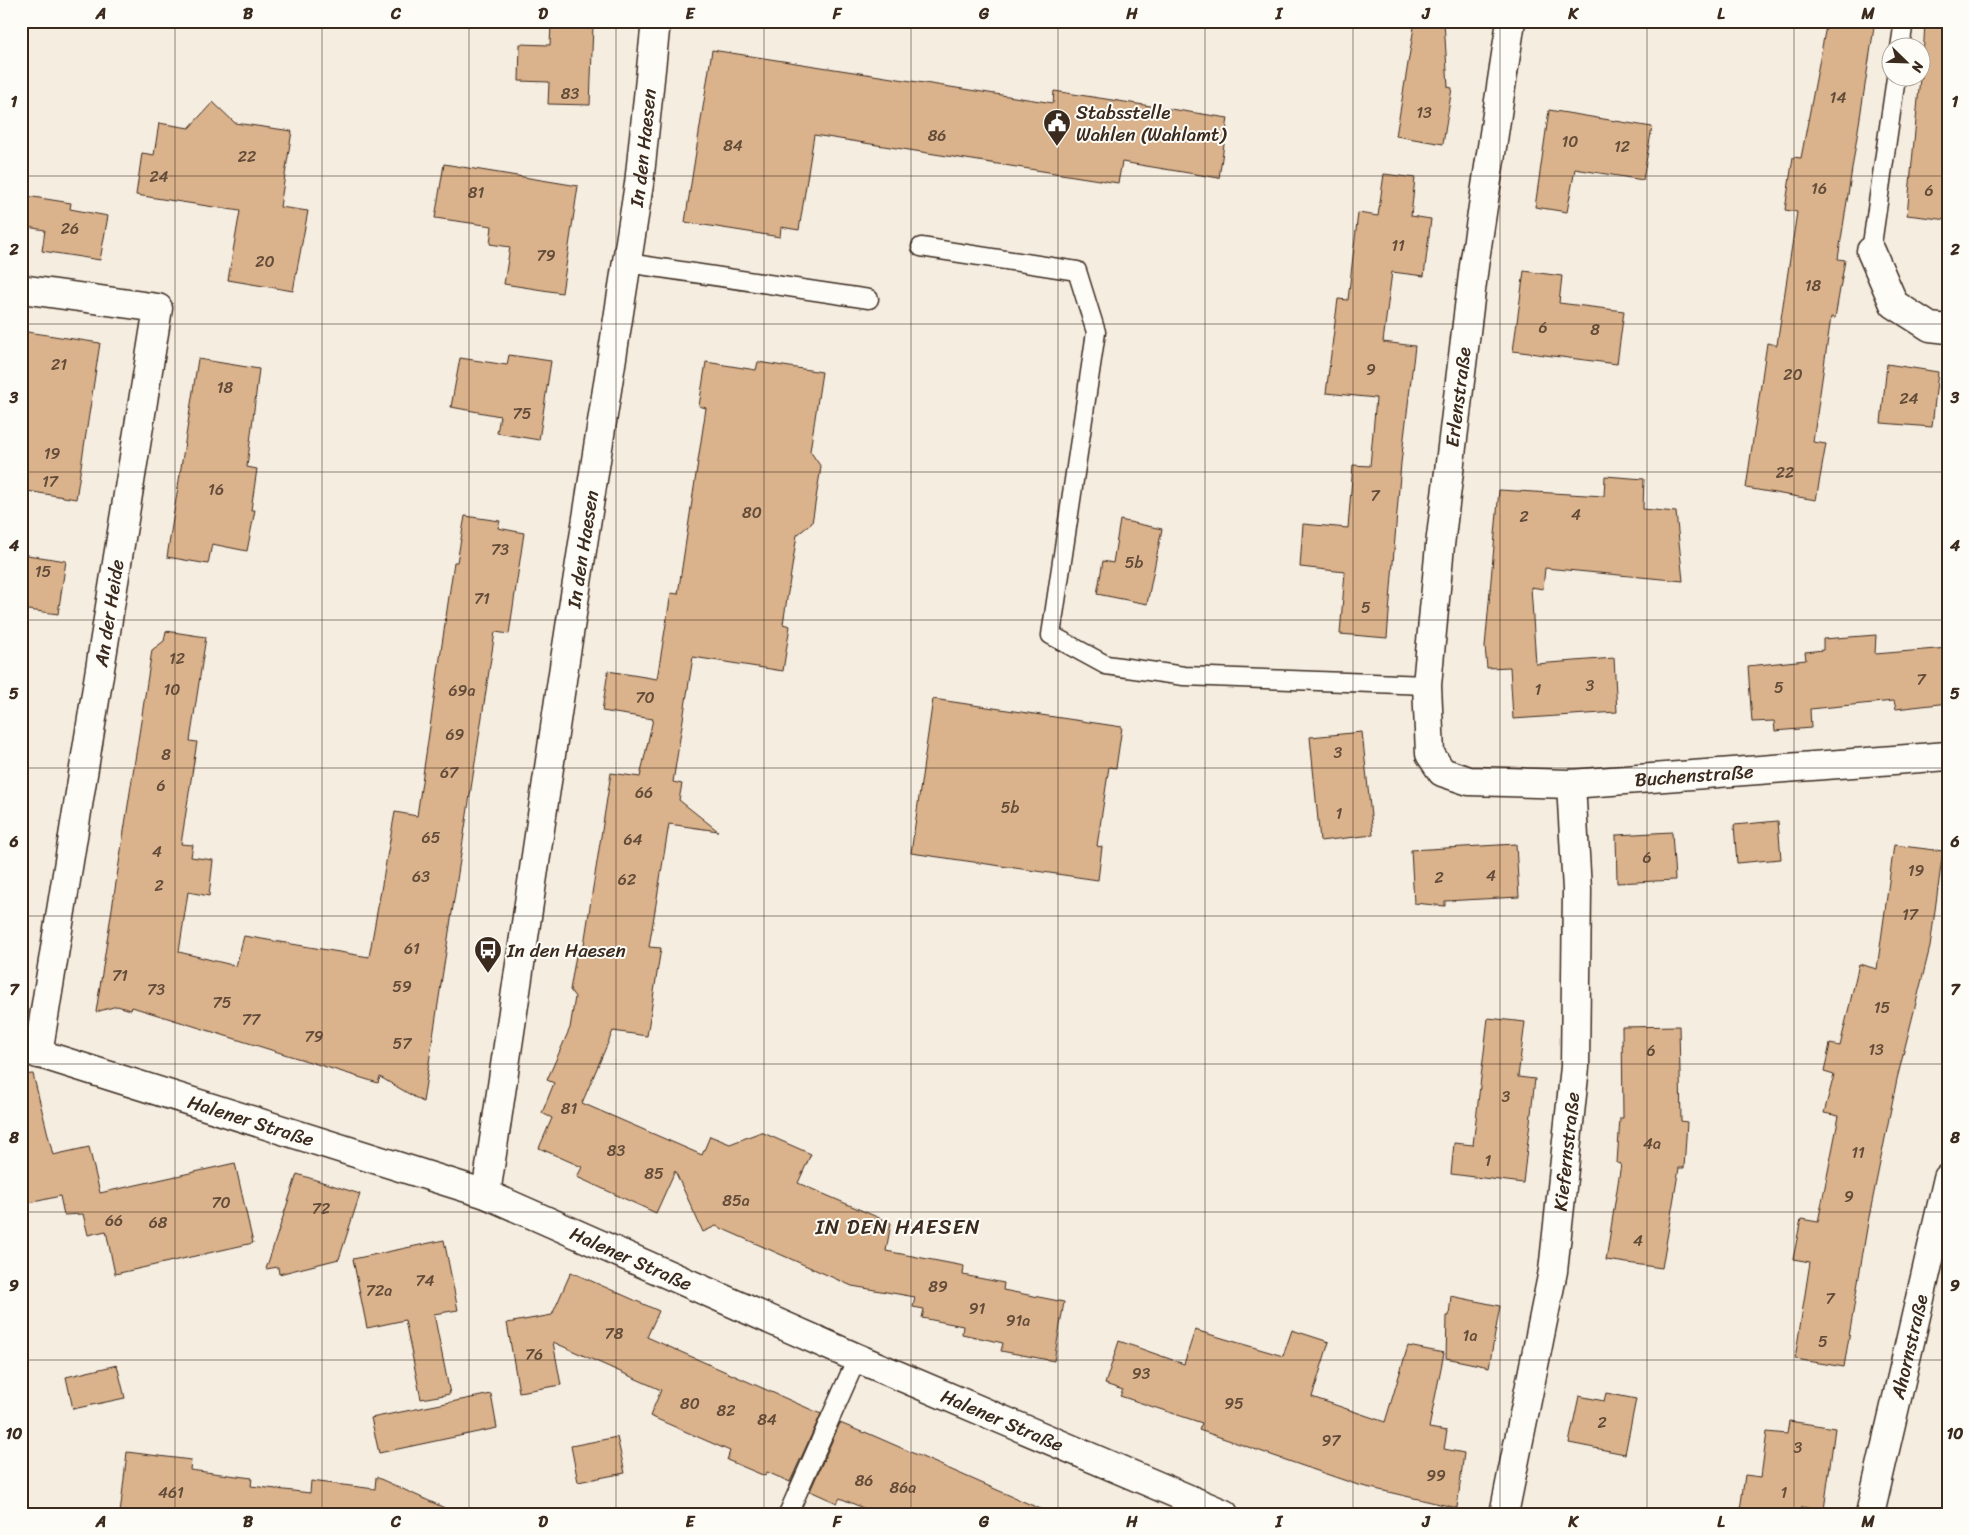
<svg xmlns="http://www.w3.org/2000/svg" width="1969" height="1535" font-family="Sriracha,sans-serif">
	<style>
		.building { fill: #dab28b; stroke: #3b2a1e }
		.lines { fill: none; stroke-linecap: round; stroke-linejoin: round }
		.service-casing { stroke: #3b2a1e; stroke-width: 21 }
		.minor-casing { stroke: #3b2a1e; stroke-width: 31 }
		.service { stroke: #fdfcf7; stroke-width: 18 }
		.minor { stroke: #fdfcf7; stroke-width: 28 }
		.grid { fill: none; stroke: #3b2a1e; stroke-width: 1; stroke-opacity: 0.55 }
		.labels { text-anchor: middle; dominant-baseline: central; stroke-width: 4; stroke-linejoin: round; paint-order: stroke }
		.number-label { font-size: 16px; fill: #634c39 }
		.poi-label { font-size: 19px; fill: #3b2a1e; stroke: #fdfcf7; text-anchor: start }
		.street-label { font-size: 19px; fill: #3b2a1e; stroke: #fdfcf7 }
		.quarter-label { font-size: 21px; letter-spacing: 1px; fill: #3b2a1e; stroke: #fdfcf7 }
		.neatline { fill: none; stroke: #3b2a1e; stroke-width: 2 }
		.grid-label { font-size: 16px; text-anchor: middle; font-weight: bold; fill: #3b2a1e }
	</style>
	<rect width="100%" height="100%" fill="#f6ede1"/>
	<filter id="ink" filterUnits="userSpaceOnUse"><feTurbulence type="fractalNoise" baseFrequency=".02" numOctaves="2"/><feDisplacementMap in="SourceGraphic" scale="10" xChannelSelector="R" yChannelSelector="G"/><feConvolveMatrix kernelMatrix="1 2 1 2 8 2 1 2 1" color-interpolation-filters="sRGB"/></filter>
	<g filter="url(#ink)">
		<!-- building -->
		<path class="building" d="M 1415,21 L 1444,21 L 1448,87 L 1452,88 L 1443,144 L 1396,136 Z
			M 1827,21 L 1875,21 L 1838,259 L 1845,260 L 1835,318 L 1831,317 L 1813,442 L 1826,444 L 1816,500 L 1746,488 L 1767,343 L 1777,345 L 1797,212 L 1785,210 L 1793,157 L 1801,158 Z
			M 1925,21 L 1948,21 L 1948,220 L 1907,215 L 1920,78 L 1922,78 Z
			M 551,24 L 593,25 L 590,105 L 548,104 L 549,82 L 519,81 L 520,44 L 550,45 Z
			M 712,50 L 1053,103 L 1054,91 L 1228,118 L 1219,178 L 1122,162 L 1118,183 L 814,135 L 799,230 L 781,227 L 780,237 L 685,222 Z
			M 213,102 L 235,123 L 292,131 L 280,207 L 308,211 L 293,291 L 228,280 L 240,211 L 136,195 L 142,153 L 154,155 L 159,123 L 189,128 Z
			M 1549,110 L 1652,127 L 1643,180 L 1575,169 L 1567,212 L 1535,207 Z
			M 444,164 L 578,186 L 562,293 L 504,284 L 510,247 L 490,244 L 492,226 L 435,218 Z
			M 1384,174 L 1415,178 L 1411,216 L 1431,219 L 1424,276 L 1392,272 L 1383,342 L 1415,346 L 1401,463 L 1387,638 L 1340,634 L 1345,572 L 1300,567 L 1303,524 L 1348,528 L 1353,465 L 1370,466 L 1376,398 L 1326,393 L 1338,299 L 1348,300 L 1358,213 L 1378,216 Z
			M 21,195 L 71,203 L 70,209 L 108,216 L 100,260 L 42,251 L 45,230 L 21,226 Z
			M 1524,271 L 1562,276 L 1559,303 L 1624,311 L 1617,364 L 1513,351 Z
			M 21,331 L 100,343 L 76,499 L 21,490 Z
			M 509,355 L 551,361 L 539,440 L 497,433 L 500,416 L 451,407 L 460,358 L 507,365 Z
			M 198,359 L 259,369 L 247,467 L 257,469 L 251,510 L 255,510 L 247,551 L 212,544 L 208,564 L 167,557 Z
			M 706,362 L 756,370 L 758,362 L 822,372 L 810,451 L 821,467 L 812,523 L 797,535 L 783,624 L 790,626 L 783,671 L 693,657 L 673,782 L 682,784 L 679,800 L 718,831 L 669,824 L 649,947 L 661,948 L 647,1036 L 613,1031 L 582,1103 L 702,1155 L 710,1136 L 730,1144 L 761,1132 L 811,1154 L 798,1183 L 891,1223 L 886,1251 L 964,1266 L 963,1275 L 1004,1283 L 1003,1290 L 1064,1302 L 1054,1361 L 1001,1351 L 1003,1343 L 962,1334 L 963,1326 L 922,1318 L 924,1309 L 913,1307 L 915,1297 L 852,1286 L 716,1226 L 703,1232 L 675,1171 L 656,1213 L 577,1177 L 582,1167 L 539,1148 L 552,1118 L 542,1113 L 554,1083 L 547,1080 L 570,1028 L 575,997 L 570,990 L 576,955 L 583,951 L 611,773 L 640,777 L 653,719 L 602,711 L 608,671 L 657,679 L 671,593 L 678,594 L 706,408 L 699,406 Z
			M 1887,364 L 1938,372 L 1932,427 L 1881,423 Z
			M 1605,476 L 1644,479 L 1643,509 L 1676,512 L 1683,581 L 1545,568 L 1543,589 L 1531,587 L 1536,664 L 1614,658 L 1617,712 L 1513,719 L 1510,667 L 1487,668 L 1485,647 L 1499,490 L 1604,496 Z
			M 465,516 L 500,521 L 498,528 L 524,533 L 509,634 L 495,632 L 423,1102 L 380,1077 L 378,1083 L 132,1007 L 131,1010 L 117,1006 L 96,1012 L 152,650 L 164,641 L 166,631 L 206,637 L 190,741 L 197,742 L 181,844 L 193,845 L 191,857 L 213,860 L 209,896 L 188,892 L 179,952 L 236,966 L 244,936 L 369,957 L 395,812 L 417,816 L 454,562 L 457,562 Z
			M 1120,520 L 1162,529 L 1147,604 L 1097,594 L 1103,561 L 1113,563 Z
			M 21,554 L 66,561 L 58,614 L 21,609 Z
			M 1876,635 L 1875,654 L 1948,648 L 1948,703 L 1896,709 L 1894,701 L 1810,709 L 1811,728 L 1775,731 L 1774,721 L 1752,722 L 1748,666 L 1806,660 L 1805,652 L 1823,650 L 1823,639 Z
			M 933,699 L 1122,727 L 1116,768 L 1109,767 L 1097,846 L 1102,847 L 1098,880 L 911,853 Z
			M 1362,732 L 1373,835 L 1320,841 L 1310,737 Z
			M 1778,821 L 1781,859 L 1737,863 L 1734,825 Z
			M 1672,832 L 1675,880 L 1617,883 L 1616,835 Z
			M 1516,844 L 1519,897 L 1445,901 L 1445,906 L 1414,903 L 1411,850 Z
			M 1894,845 L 1943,851 L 1930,947 L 1897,1079 L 1868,1222 L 1844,1367 L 1795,1359 L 1810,1262 L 1793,1259 L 1801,1219 L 1818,1222 L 1839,1116 L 1824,1113 L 1834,1075 L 1824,1072 L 1830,1044 L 1840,1046 L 1859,964 L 1877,969 Z
			M 1488,1018 L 1525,1022 L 1518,1077 L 1535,1079 L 1523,1183 L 1451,1174 L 1454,1143 L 1473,1145 Z
			M 1679,1026 L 1681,1121 L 1687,1122 L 1684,1168 L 1679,1168 L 1662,1268 L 1606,1260 L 1621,1164 L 1617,1163 L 1620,1118 L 1623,1118 L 1622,1027 Z
			M 33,1074 L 53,1155 L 89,1147 L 100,1193 L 235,1163 L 253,1243 L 115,1274 L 106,1231 L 88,1235 L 83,1214 L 64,1215 L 60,1196 L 21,1205 L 21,1075 Z
			M 297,1174 L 360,1194 L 339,1259 L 279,1274 L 278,1267 L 266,1269 Z
			M 444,1240 L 458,1310 L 434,1314 L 450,1394 L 421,1399 L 405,1320 L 367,1328 L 353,1259 Z
			M 571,1272 L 659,1311 L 647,1337 L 821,1414 L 790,1482 L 767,1472 L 765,1476 L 727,1460 L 730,1451 L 650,1416 L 661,1390 L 553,1342 L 561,1385 L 519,1392 L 507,1323 L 552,1315 Z
			M 1451,1296 L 1500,1306 L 1489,1367 L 1446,1358 L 1447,1316 L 1449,1316 Z
			M 1195,1330 L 1283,1356 L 1292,1330 L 1329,1342 L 1312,1397 L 1385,1422 L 1408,1346 L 1444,1353 L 1429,1428 L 1447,1431 L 1444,1449 L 1464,1453 L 1457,1508 L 1358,1485 L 1199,1430 L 1202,1423 L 1120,1396 L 1123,1390 L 1105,1384 L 1119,1341 L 1184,1364 Z
			M 117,1365 L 125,1398 L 73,1409 L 66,1377 Z
			M 1606,1393 L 1636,1399 L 1625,1454 L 1569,1443 L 1579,1396 L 1604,1401 Z
			M 491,1394 L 497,1428 L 379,1453 L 371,1418 Z
			M 1789,1421 L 1835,1428 L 1824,1510 L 1801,1507 L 1801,1514 L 1765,1514 L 1740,1510 L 1745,1475 L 1761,1477 L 1767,1432 L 1787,1434 Z
			M 840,1423 L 864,1433 L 865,1432 L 1052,1514 L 877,1514 L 840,1498 L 837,1503 L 810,1491 Z
			M 617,1437 L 625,1473 L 578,1482 L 571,1446 Z
			M 127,1452 L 191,1460 L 190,1470 L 252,1478 L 251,1486 L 310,1493 L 311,1481 L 375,1489 L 376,1477 L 458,1514 L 120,1514 Z"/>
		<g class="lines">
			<defs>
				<path id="service" d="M 1900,48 L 1904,21
					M 921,247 L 1077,271 L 1096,332 L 1051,635 L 1106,665 L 1184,676 L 1427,685
					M 1871,251 L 1896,78
					M 627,263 L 869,299
					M 788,1514 L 857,1358"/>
				<g id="minor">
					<path id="s1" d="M 1511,21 L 1474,266 L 1440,545 L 1427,685 L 1430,754 L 1442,772 L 1469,781 L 1571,784 L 1948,756"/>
					<path d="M 1871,251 L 1894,304 L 1930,327 L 1948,329"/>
					<path d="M 21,289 L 158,308 L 38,1054"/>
					<path id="s2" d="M 21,1048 L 486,1194 L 857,1358 L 1224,1514"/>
					<path id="s3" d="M 486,1194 L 566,653 L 639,184 L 656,21"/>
					<path id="s4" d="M 1504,1514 L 1553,1271 L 1575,1067 L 1577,890 L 1571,784"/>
					<path id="s5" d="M 1870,1514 L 1948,1178"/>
				</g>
			</defs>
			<!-- service casing -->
			<use href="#service" class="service-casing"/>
			<!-- minor casing -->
			<use href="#minor" class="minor-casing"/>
			<!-- service -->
			<use href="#service" class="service"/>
			<!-- minor -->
			<use href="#minor" class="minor"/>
		</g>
	</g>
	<!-- grid -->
	<path class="grid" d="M 175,21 L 175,1514M 322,21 L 322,1514M 469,21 L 469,1514M 616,21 L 616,1514M 764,21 L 764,1514M 911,21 L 911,1514M 1058,21 L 1058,1514M 1205,21 L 1205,1514M 1353,21 L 1353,1514M 1500,21 L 1500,1514M 1647,21 L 1647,1514M 1794,21 L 1794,1514M 21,176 L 1948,176M 21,324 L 1948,324M 21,472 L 1948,472M 21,620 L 1948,620M 21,768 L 1948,768M 21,916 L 1948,916M 21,1064 L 1948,1064M 21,1212 L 1948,1212M 21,1360 L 1948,1360"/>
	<!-- icons -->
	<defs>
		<symbol id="civic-pin" viewBox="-11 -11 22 30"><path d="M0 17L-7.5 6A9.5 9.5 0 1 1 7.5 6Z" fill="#3b2a1e" stroke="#fdfcf7"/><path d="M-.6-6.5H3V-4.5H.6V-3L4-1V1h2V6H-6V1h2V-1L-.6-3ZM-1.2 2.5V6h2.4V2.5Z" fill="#fff"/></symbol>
		<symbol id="bus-pin" viewBox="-11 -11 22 30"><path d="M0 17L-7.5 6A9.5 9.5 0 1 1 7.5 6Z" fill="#3b2a1e" stroke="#fdfcf7"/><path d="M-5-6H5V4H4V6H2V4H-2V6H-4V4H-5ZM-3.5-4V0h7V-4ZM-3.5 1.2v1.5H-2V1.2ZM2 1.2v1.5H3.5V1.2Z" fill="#fff"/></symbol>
	</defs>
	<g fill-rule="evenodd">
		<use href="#civic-pin" x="1041" y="107" width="32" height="43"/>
		<use href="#bus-pin" x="472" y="934" width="32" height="43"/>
	</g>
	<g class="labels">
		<!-- number labels -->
		<g class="number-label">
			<text x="570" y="93">83</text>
			<text x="1838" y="97">14</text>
			<text x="1424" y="112">13</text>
			<text x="937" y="135">86</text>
			<text x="1570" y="141">10</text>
			<text x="733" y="145">84</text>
			<text x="1622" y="146">12</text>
			<text x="247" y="156">22</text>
			<text x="159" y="176">24</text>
			<text x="1819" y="188">16</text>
			<text x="1929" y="190">6</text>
			<text x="476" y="192">81</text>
			<text x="70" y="228">26</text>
			<text x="1398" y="245">11</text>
			<text x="546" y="255">79</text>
			<text x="265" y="261">20</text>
			<text x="1813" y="285">18</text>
			<text x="1543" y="327">6</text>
			<text x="1595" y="329">8</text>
			<text x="59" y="364">21</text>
			<text x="1371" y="369">9</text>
			<text x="1793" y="374">20</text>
			<text x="225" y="387">18</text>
			<text x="1909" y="398">24</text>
			<text x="522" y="413">75</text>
			<text x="52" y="453">19</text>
			<text x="1785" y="472">22</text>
			<text x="50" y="481">17</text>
			<text x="216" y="489">16</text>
			<text x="1375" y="495">7</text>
			<text x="752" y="512">80</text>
			<text x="1576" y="514">4</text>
			<text x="1524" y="516">2</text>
			<text x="500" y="549">73</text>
			<text x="1134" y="562">5b</text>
			<text x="43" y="571">15</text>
			<text x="482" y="598">71</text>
			<text x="1366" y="607">5</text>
			<text x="177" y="658">12</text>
			<text x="1921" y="679">7</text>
			<text x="1590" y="685">3</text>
			<text x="1779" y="687">5</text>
			<text x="172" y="689">10</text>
			<text x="1538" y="689">1</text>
			<text x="462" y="690">69a</text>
			<text x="645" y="697">70</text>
			<text x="455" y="734">69</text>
			<text x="1338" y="752">3</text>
			<text x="166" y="754">8</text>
			<text x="449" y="772">67</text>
			<text x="161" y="785">6</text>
			<text x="644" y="792">66</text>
			<text x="1010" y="807">5b</text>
			<text x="1339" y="813">1</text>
			<text x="431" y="837">65</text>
			<text x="633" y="839">64</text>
			<text x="157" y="851">4</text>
			<text x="1647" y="857">6</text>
			<text x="1916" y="870">19</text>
			<text x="1491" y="875">4</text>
			<text x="421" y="876">63</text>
			<text x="1439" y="877">2</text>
			<text x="627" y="879">62</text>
			<text x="159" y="885">2</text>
			<text x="1910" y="914">17</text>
			<text x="412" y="948">61</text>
			<text x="120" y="975">71</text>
			<text x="402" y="986">59</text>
			<text x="156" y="989">73</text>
			<text x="222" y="1002">75</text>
			<text x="1882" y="1007">15</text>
			<text x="251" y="1019">77</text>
			<text x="314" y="1036">79</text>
			<text x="402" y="1043">57</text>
			<text x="1876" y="1049">13</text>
			<text x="1651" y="1050">6</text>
			<text x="1506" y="1096">3</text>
			<text x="569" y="1108">81</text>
			<text x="1652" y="1143">4a</text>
			<text x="616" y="1150">83</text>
			<text x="1858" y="1152">11</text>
			<text x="1488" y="1160">1</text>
			<text x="654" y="1173">85</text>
			<text x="1849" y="1196">9</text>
			<text x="736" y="1200">85a</text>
			<text x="221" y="1202">70</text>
			<text x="321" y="1208">72</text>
			<text x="114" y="1220">66</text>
			<text x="158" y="1222">68</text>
			<text x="1638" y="1240">4</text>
			<text x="425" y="1280">74</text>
			<text x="938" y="1286">89</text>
			<text x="379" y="1290">72a</text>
			<text x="1830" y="1298">7</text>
			<text x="977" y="1308">91</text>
			<text x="1018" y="1320">91a</text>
			<text x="614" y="1333">78</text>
			<text x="1470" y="1335">1a</text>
			<text x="1823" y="1341">5</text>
			<text x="534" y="1354">76</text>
			<text x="1141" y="1373">93</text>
			<text x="690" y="1403">80</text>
			<text x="1234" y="1403">95</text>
			<text x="726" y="1410">82</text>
			<text x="767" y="1419">84</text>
			<text x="1602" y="1422">2</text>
			<text x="1331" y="1440">97</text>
			<text x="1798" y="1447">3</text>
			<text x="1436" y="1475">99</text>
			<text x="864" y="1480">86</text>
			<text x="903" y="1487">86a</text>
			<text x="171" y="1492">461</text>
			<text x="1784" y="1492">1</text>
		</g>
		<!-- poi labels -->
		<g class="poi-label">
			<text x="1076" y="112">Stabsstelle<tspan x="1076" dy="22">Wahlen (Wahlamt)</tspan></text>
			<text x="507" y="950">In den Haesen</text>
		</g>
		<!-- street labels -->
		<g class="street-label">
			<text stroke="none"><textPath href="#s3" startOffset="1058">In den Haesen</textPath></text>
			<text transform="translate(1458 397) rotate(-83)">Erlenstraße</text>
			<text stroke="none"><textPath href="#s3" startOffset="652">In den Haesen</textPath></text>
			<text transform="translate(109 613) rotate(-81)">An der Heide</text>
			<text stroke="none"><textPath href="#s1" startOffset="1014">Buchenstraße</textPath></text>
			<text stroke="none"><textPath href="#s2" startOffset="241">Halener Straße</textPath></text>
			<text stroke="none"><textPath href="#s4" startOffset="368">Kiefernstraße</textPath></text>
			<text stroke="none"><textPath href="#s2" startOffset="646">Halener Straße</textPath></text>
			<text stroke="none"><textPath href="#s5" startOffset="172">Ahornstraße</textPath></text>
			<text stroke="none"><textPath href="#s2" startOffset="1051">Halener Straße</textPath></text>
		</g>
		<!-- quarter labels -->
		<g class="quarter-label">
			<text x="898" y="1227">IN DEN HAESEN</text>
		</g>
	</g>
	<!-- margin -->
	<rect width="1969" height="1535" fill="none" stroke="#fdfcf7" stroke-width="55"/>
	<!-- north arrow -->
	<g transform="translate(1906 62) rotate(113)"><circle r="24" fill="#fdfcf7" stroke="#afa8a0"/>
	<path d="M0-4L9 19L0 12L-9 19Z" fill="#3b2a1e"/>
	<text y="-8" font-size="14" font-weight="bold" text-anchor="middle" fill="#3b2a1e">N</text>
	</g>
	<rect x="28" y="28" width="1914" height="1480" class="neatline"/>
	<g class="grid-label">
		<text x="101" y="19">A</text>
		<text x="248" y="19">B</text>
		<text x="396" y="19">C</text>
		<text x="543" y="19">D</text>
		<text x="690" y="19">E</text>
		<text x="837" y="19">F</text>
		<text x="984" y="19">G</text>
		<text x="1132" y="19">H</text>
		<text x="1279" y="19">I</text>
		<text x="1426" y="19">J</text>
		<text x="1573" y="19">K</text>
		<text x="1721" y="19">L</text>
		<text x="1868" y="19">M</text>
		<text x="14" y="107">1</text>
		<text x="1955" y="107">1</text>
		<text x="14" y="255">2</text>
		<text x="1955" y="255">2</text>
		<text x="14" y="403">3</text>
		<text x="1955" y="403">3</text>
		<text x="14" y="551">4</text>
		<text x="1955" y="551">4</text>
		<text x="14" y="699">5</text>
		<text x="1955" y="699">5</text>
		<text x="14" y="847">6</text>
		<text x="1955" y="847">6</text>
		<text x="14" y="995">7</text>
		<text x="1955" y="995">7</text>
		<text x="14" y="1143">8</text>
		<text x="1955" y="1143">8</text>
		<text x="14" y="1291">9</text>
		<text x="1955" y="1291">9</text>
		<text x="14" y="1439">10</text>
		<text x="1955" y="1439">10</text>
		<text x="101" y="1527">A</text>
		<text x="248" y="1527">B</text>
		<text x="396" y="1527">C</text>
		<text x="543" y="1527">D</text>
		<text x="690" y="1527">E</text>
		<text x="837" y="1527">F</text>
		<text x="984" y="1527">G</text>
		<text x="1132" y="1527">H</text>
		<text x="1279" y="1527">I</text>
		<text x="1426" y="1527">J</text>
		<text x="1573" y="1527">K</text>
		<text x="1721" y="1527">L</text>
		<text x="1868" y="1527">M</text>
	</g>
</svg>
